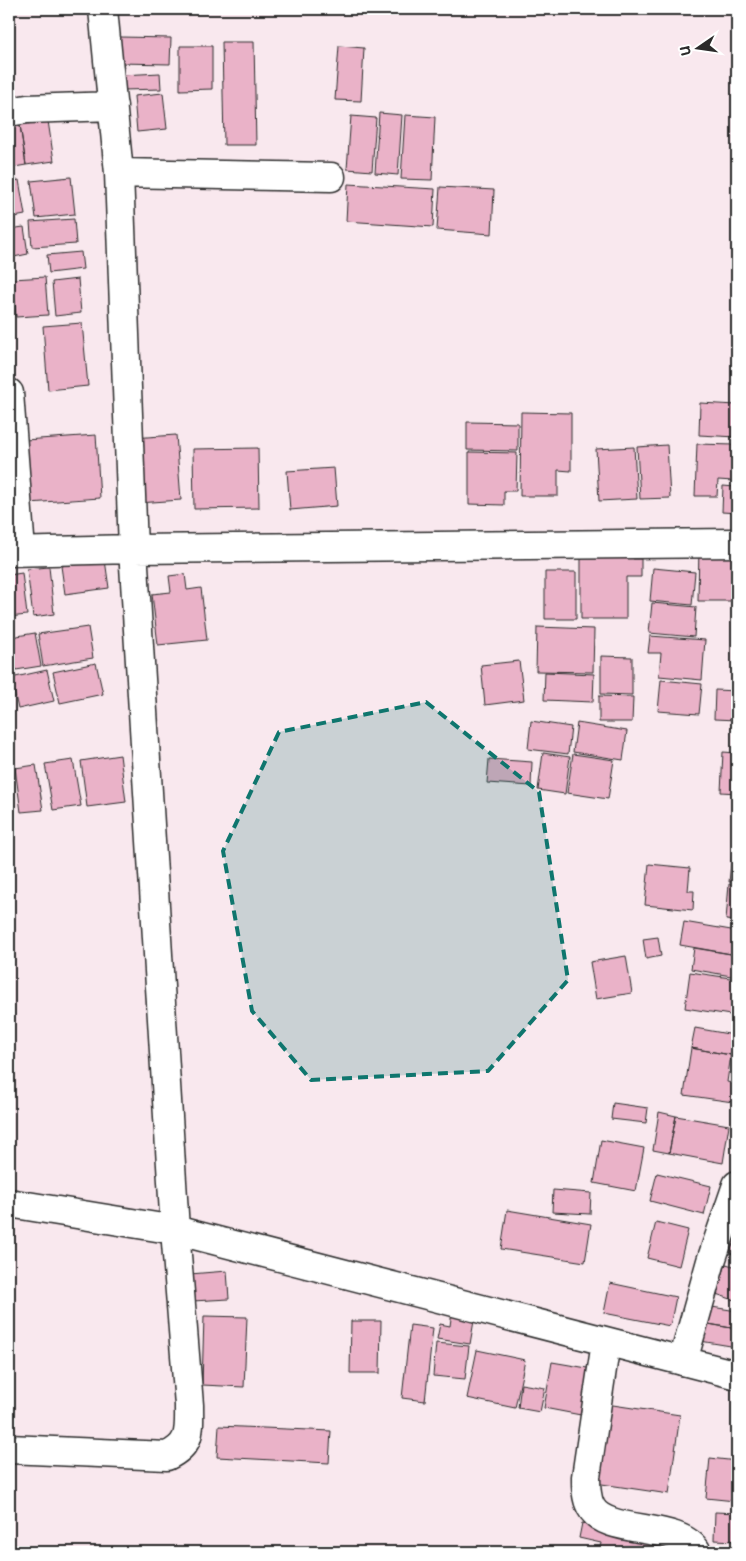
<svg xmlns="http://www.w3.org/2000/svg" width="746" height="1561" font-family="Mali,sans-serif">
	<style>
		.building { fill: #eab2c8; stroke: #2b2b2b }
		.lines { fill: none; stroke-linecap: round; stroke-linejoin: round }
		.minor-casing { stroke: #2b2b2b; stroke-width: 31 }
		.tertiary-casing { stroke: #2b2b2b; stroke-width: 31 }
		.minor { stroke: #fff; stroke-width: 28 }
		.tertiary { stroke: #fff; stroke-width: 28 }
		.marked { fill: #0f766e; fill-opacity: 0.2; stroke: #0f766e; stroke-width: 4; stroke-dasharray: 10 6; stroke-linejoin: round }
	</style>
	<rect width="100%" height="100%" fill="#f9e8ee"/>
	<filter id="ink" filterUnits="userSpaceOnUse"><feTurbulence type="fractalNoise" baseFrequency=".02" numOctaves="2"/><feDisplacementMap in="SourceGraphic" scale="10" xChannelSelector="R" yChannelSelector="G"/><feConvolveMatrix kernelMatrix="1 2 1 2 8 2 1 2 1" color-interpolation-filters="sRGB"/></filter>
	<g filter="url(#ink)">
		<!-- building -->
		<path class="building" d="M 120,37 L 171,38 L 170,64 L 119,63 Z
			M 222,42 L 254,42 L 256,145 L 224,145 Z
			M 180,46 L 212,46 L 212,89 L 180,90 Z
			M 339,46 L 364,48 L 361,101 L 335,100 Z
			M 160,73 L 161,89 L 123,90 L 122,75 Z
			M 163,93 L 167,129 L 137,132 L 134,96 Z
			M 379,113 L 402,115 L 398,175 L 375,173 Z
			M 405,115 L 435,117 L 432,180 L 401,179 Z
			M 351,116 L 376,118 L 372,171 L 347,169 Z
			M 48,121 L 54,161 L 26,165 L 20,125 Z
			M 20,125 L 26,165 L 9,168 L 9,127 Z
			M 71,177 L 75,214 L 36,218 L 31,181 Z
			M 19,180 L 25,215 L 9,218 L 9,182 Z
			M 348,184 L 435,189 L 433,227 L 346,221 Z
			M 440,187 L 494,190 L 492,234 L 437,230 Z
			M 74,219 L 76,244 L 32,247 L 30,222 Z
			M 24,227 L 28,254 L 9,258 L 9,229 Z
			M 81,252 L 83,269 L 49,273 L 47,255 Z
			M 45,277 L 48,315 L 16,317 L 13,279 Z
			M 78,279 L 81,313 L 55,316 L 52,282 Z
			M 82,323 L 88,386 L 48,390 L 43,326 Z
			M 700,403 L 737,405 L 737,437 L 699,435 Z
			M 521,412 L 571,413 L 571,471 L 558,470 L 558,496 L 520,496 Z
			M 467,422 L 518,423 L 518,451 L 467,450 Z
			M 96,435 L 100,498 L 29,503 L 25,440 Z
			M 176,435 L 181,500 L 138,503 L 133,438 Z
			M 697,444 L 734,445 L 733,481 L 718,480 L 717,496 L 695,496 Z
			M 667,445 L 670,498 L 640,499 L 637,447 Z
			M 634,447 L 637,499 L 599,501 L 596,449 Z
			M 258,448 L 259,508 L 194,509 L 193,449 Z
			M 737,448 L 737,513 L 722,512 L 723,486 L 735,487 Z
			M 469,452 L 517,453 L 516,491 L 504,491 L 504,505 L 469,504 Z
			M 334,468 L 337,506 L 290,510 L 287,471 Z
			M 699,545 L 737,546 L 737,601 L 698,601 Z
			M 581,548 L 633,548 L 633,559 L 641,559 L 641,577 L 626,577 L 626,619 L 581,619 Z
			M 105,560 L 109,588 L 65,594 L 61,566 Z
			M 49,567 L 54,614 L 33,617 L 27,569 Z
			M 653,568 L 695,572 L 692,605 L 650,601 Z
			M 545,572 L 576,572 L 576,619 L 545,619 Z
			M 22,573 L 27,615 L 9,617 L 9,575 Z
			M 185,574 L 187,590 L 201,588 L 207,640 L 158,645 L 152,594 L 171,592 L 169,576 Z
			M 652,603 L 696,607 L 694,637 L 649,633 Z
			M 88,627 L 93,658 L 43,666 L 38,634 Z
			M 537,627 L 594,629 L 593,672 L 536,671 Z
			M 35,633 L 41,666 L 16,670 L 11,637 Z
			M 650,636 L 705,640 L 702,680 L 659,676 L 661,653 L 648,653 Z
			M 601,656 L 632,657 L 632,695 L 601,694 Z
			M 519,661 L 524,700 L 485,705 L 481,665 Z
			M 96,663 L 103,694 L 60,703 L 53,672 Z
			M 47,670 L 54,701 L 18,709 L 11,678 Z
			M 545,672 L 594,674 L 593,702 L 544,700 Z
			M 661,680 L 702,684 L 699,714 L 658,711 Z
			M 715,690 L 737,691 L 737,720 L 714,719 Z
			M 599,696 L 633,697 L 632,722 L 599,722 Z
			M 531,721 L 571,727 L 568,754 L 528,749 Z
			M 577,723 L 627,731 L 623,760 L 573,752 Z
			M 723,752 L 737,753 L 737,793 L 721,792 Z
			M 543,753 L 570,757 L 565,794 L 538,790 Z
			M 573,754 L 614,760 L 608,799 L 567,793 Z
			M 120,755 L 126,802 L 87,807 L 81,761 Z
			M 489,759 L 532,762 L 531,786 L 487,783 Z
			M 73,760 L 81,806 L 53,810 L 45,764 Z
			M 36,765 L 43,810 L 21,812 L 15,768 Z
			M 733,846 L 737,846 L 737,882 L 729,882 Z
			M 649,864 L 690,868 L 688,891 L 694,891 L 693,910 L 645,905 Z
			M 729,884 L 737,885 L 737,921 L 726,920 Z
			M 684,922 L 737,931 L 737,955 L 680,945 Z
			M 658,937 L 661,956 L 646,959 L 643,939 Z
			M 694,948 L 737,955 L 737,977 L 691,969 Z
			M 626,956 L 632,993 L 596,999 L 590,962 Z
			M 690,972 L 737,979 L 737,1016 L 685,1008 Z
			M 695,1028 L 734,1035 L 731,1055 L 691,1048 Z
			M 691,1048 L 731,1055 L 727,1082 L 736,1084 L 733,1102 L 684,1095 Z
			M 613,1103 L 648,1108 L 646,1123 L 611,1119 Z
			M 659,1112 L 676,1116 L 669,1153 L 653,1150 Z
			M 676,1116 L 729,1125 L 723,1163 L 669,1153 Z
			M 601,1140 L 644,1148 L 636,1191 L 594,1183 Z
			M 657,1173 L 711,1186 L 704,1215 L 650,1201 Z
			M 553,1190 L 591,1193 L 590,1214 L 552,1212 Z
			M 507,1210 L 591,1224 L 585,1262 L 501,1249 Z
			M 656,1222 L 688,1230 L 679,1266 L 647,1258 Z
			M 737,1232 L 737,1256 L 730,1253 Z
			M 726,1264 L 737,1267 L 737,1301 L 716,1294 Z
			M 227,1271 L 229,1299 L 192,1301 L 190,1274 Z
			M 610,1283 L 676,1297 L 670,1326 L 604,1313 Z
			M 699,1305 L 737,1311 L 737,1329 L 697,1322 Z
			M 452,1311 L 475,1315 L 470,1344 L 437,1339 L 440,1324 L 450,1326 Z
			M 204,1316 L 247,1317 L 244,1387 L 202,1385 Z
			M 351,1321 L 381,1321 L 380,1373 L 350,1373 Z
			M 697,1322 L 737,1329 L 737,1347 L 694,1340 Z
			M 410,1325 L 433,1328 L 425,1401 L 402,1398 Z
			M 436,1343 L 469,1346 L 465,1379 L 433,1376 Z
			M 477,1350 L 525,1360 L 515,1408 L 467,1398 Z
			M 552,1362 L 593,1369 L 586,1416 L 544,1408 Z
			M 521,1384 L 545,1388 L 540,1412 L 518,1408 Z
			M 606,1404 L 680,1415 L 669,1494 L 595,1483 Z
			M 219,1426 L 331,1431 L 329,1463 L 217,1457 Z
			M 710,1458 L 737,1461 L 735,1501 L 706,1498 Z
			M 715,1512 L 737,1513 L 737,1541 L 714,1540 Z
			M 582,1523 L 666,1541 L 664,1552 L 599,1552 L 601,1543 L 579,1538 Z
			M 719,1546 L 737,1547 L 737,1552 L 718,1552 Z"/>
		<g class="lines">
			<defs>
				<path id="minor" d="M 9,112 L 27,109 L 113,106
					M 119,173 L 331,177
					M 9,393 L 21,551
					M 9,552 L 133,549 L 737,543
					M 606,1342 L 586,1477 C 586,1487 586,1498 591,1507 C 606,1536 679,1521 697,1552
					M 683,1361 L 711,1261 L 737,1185
					M 9,1449 L 167,1456 C 192,1444 189,1430 189,1405 L 175,1230 L 133,549 L 119,173 L 103,9"/>
				<path id="tertiary" d="M 9,1203 L 175,1230 L 737,1375"/>
			</defs>
			<!-- minor casing -->
			<use href="#minor" class="minor-casing"/>
			<!-- tertiary casing -->
			<use href="#tertiary" class="tertiary-casing"/>
			<!-- minor -->
			<use href="#minor" class="minor"/>
			<!-- tertiary -->
			<use href="#tertiary" class="tertiary"/>
		</g>
	</g>
	<!-- marked area -->
	<path class="marked" d="M 426,702 L 539,792 L 568,980 L 488,1071 L 311,1080 L 252,1011 L 223,851 L 279,732 Z"/>
	<!-- margin -->
	<rect width="746" height="1561" fill="none" stroke="#fff" stroke-width="30"/>
	<rect x="15" y="15" width="716" height="1531" fill="none" stroke="#2b2b2b" stroke-width="2" filter="url(#ink)"/>
	<!-- north arrow -->
	<g transform="translate(698 48) rotate(257)" stroke="#ffffff" stroke-width="4" paint-order="stroke">
	<path d="M0-4L9 19L0 12L-9 19Z" fill="#2b2b2b"/>
	<text y="-8" font-size="14" font-weight="bold" text-anchor="middle" fill="#2b2b2b">U</text>
	</g>
</svg>
